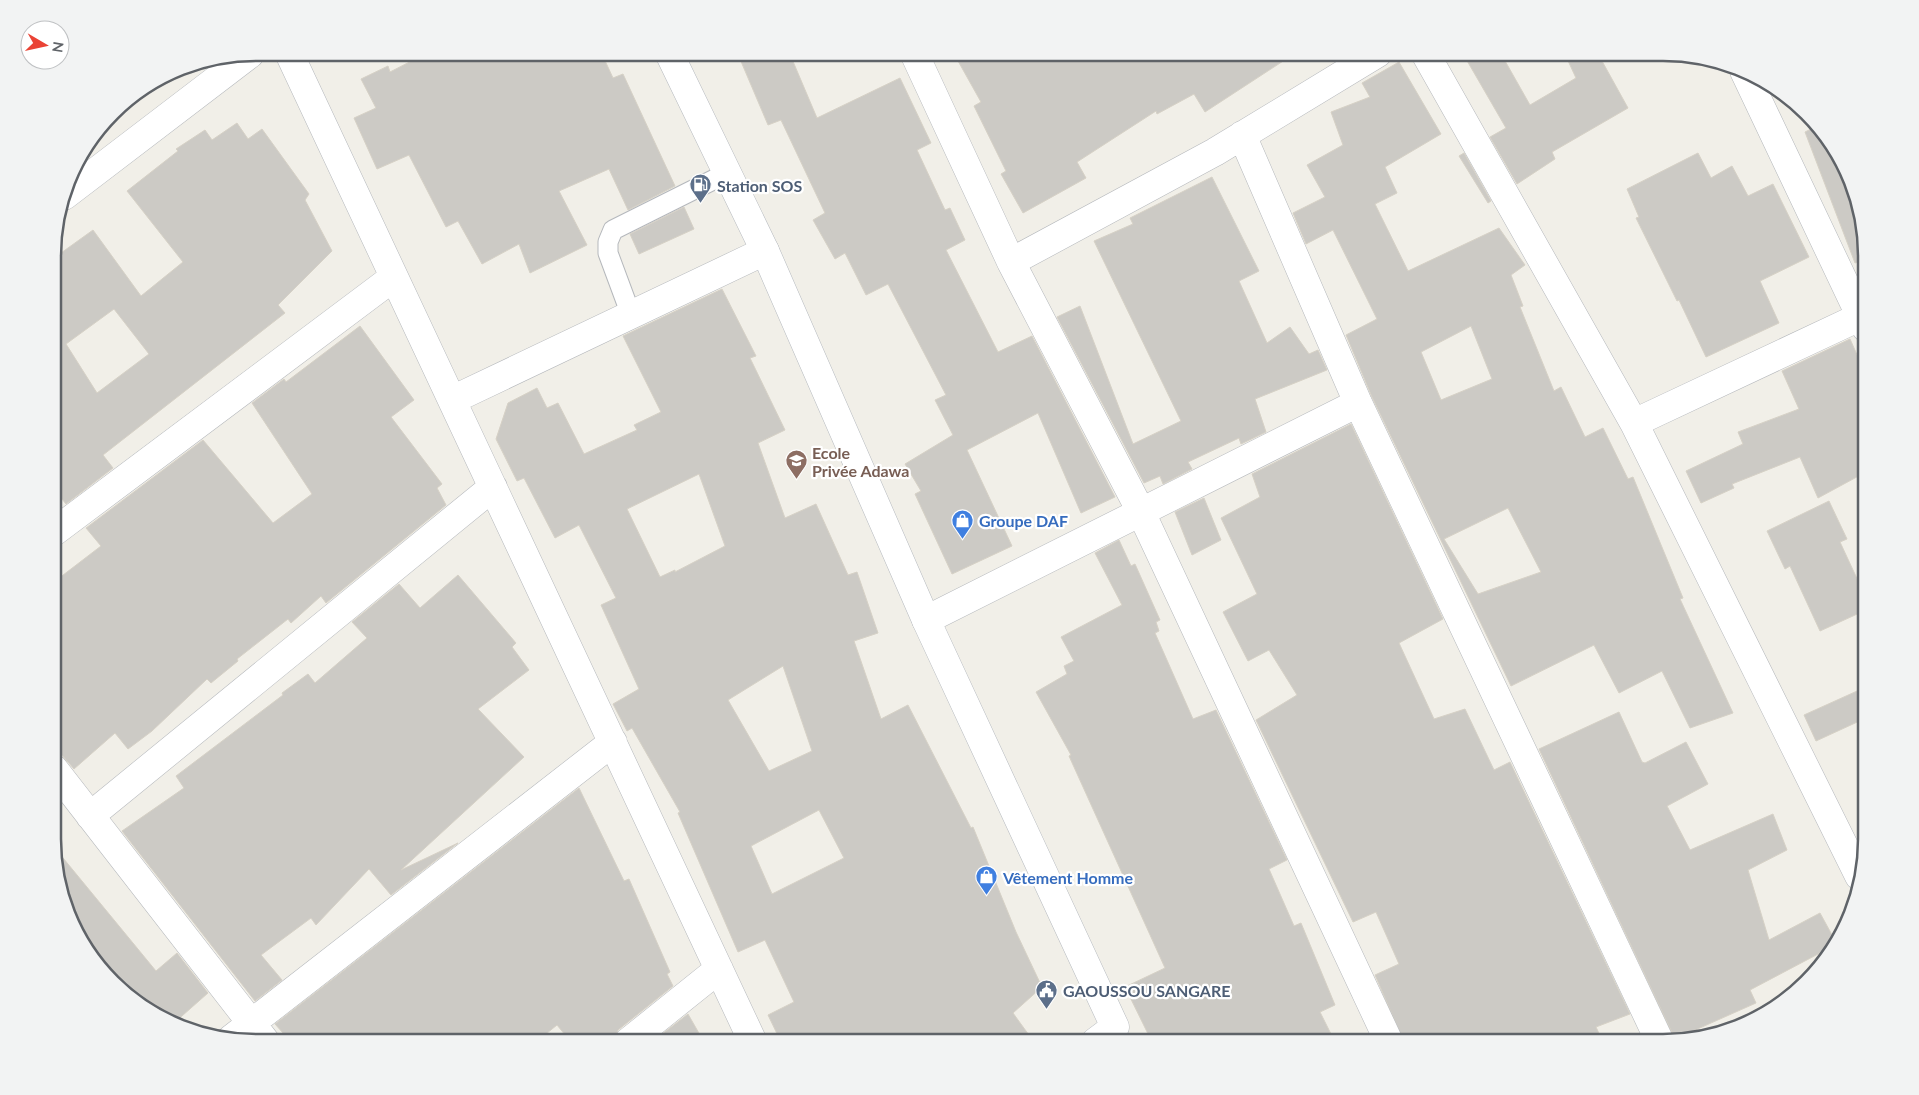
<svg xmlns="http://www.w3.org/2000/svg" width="1919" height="1095" font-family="Lato,sans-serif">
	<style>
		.building { fill: #cccac5; stroke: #d6d1c6; fill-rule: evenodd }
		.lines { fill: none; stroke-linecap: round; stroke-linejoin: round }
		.lane-casing { stroke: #b5b8bc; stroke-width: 21 }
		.street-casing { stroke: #b5b8bc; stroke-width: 29 }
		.secondary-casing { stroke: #b6babf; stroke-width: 29 }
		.lane { stroke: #fff; stroke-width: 19 }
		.street { stroke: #fff; stroke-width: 28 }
		.secondary { stroke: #fff; stroke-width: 28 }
		.labels { text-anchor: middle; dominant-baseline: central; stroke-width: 4.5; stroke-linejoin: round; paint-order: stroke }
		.service-label { font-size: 16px; font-weight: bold; fill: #4e5e75; stroke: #fff; text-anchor: start }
		.education-label { font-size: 16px; font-weight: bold; fill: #785e54; stroke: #fff; text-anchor: start }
		.shop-label { font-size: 16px; font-weight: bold; fill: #366cbe; stroke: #fff; text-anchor: start }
		.rim { fill: none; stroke: #5f6368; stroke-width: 2.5 }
	</style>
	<rect width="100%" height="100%" fill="#f1efe8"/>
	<!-- building -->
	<path class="building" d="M 429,52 L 601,52 L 613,78 L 623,74 L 675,186 L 628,210 L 609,169 L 559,191 L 587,245 L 530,273 L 519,244 L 482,264 L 458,221 L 446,227 L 409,155 L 377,169 L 354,118 L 376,108 L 361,79 L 388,66 L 390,72 Z
		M 737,52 L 789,52 L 817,118 L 900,78 L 931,143 L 917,150 L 945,210 L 950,208 L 965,240 L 946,250 L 998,352 L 1032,336 L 1115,497 L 1081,513 L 1038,413 L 967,450 L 1012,546 L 952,574 L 915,494 L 921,491 L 905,464 L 953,435 L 935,400 L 946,395 L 888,284 L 866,295 L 845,253 L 835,259 L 813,220 L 825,213 L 781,120 L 768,125 Z
		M 953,52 L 1297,52 L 1205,112 L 1194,94 L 1157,114 L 1156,111 L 1077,162 L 1086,178 L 1023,213 L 1001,174 L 1006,171 L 974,106 L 981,102 Z
		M 1462,52 L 1500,52 L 1530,105 L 1576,78 L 1564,52 L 1597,52 L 1628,108 L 1552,152 L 1555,159 L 1517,184 L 1490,137 L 1506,128 Z
		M 1399,62 L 1441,134 L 1385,167 L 1397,193 L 1375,204 L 1408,271 L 1499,228 L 1525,265 L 1511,275 L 1523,306 L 1520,307 L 1554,391 L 1561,387 L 1585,437 L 1603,428 L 1628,479 L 1633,477 L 1683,598 L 1680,599 L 1733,713 L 1690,728 L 1662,671 L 1619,693 L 1594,645 L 1511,686 L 1372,397 L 1346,335 L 1377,319 L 1333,230 L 1306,244 L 1293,213 L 1325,197 L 1307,165 L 1343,145 L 1331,112 L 1370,97 L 1362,83 ZM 1471,326 L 1492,379 L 1441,400 L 1421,352 ZM 1508,508 L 1541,572 L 1478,594 L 1444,539 Z
		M 237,123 L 248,139 L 262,129 L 309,194 L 305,200 L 332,251 L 278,305 L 285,313 L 103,455 L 113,468 L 66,504 L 54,489 L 54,258 L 93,230 L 141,296 L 183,262 L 127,191 L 178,151 L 176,149 L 205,130 L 212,140 ZM 114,309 L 149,354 L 97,393 L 66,344 Z
		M 1815,127 L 1832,143 L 1856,191 L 1866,242 L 1866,260 L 1855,263 L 1805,132 Z
		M 1464,153 L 1491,201 L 1488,203 L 1459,156 Z
		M 1698,153 L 1711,178 L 1732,166 L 1748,196 L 1773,184 L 1809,257 L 1760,281 L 1779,323 L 1706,357 L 1679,300 L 1677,301 L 1636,218 L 1639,217 L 1627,189 Z
		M 1212,177 L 1259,271 L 1239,281 L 1267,343 L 1290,327 L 1309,354 L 1318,350 L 1327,370 L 1255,399 L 1266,432 L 1241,444 L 1239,438 L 1188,462 L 1192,469 L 1163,484 L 1160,476 L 1144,483 L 1057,317 L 1080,306 L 1133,444 L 1181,421 L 1094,241 L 1133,224 L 1130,218 Z
		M 684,207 L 694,229 L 639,254 L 630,234 Z
		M 722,289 L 756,356 L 750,358 L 785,430 L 758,443 L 785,518 L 816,504 L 848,575 L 857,572 L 878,633 L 854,641 L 881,719 L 908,705 L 971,828 L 973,827 L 1016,932 L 1042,987 L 1013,1013 L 1034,1042 L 781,1042 L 768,1015 L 794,1002 L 765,940 L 738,952 L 678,813 L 680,812 L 632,728 L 627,731 L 613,704 L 639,689 L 601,605 L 616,598 L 579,525 L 555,538 L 524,478 L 517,481 L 496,439 L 508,403 L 537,388 L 547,408 L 558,403 L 584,454 L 637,430 L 634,425 L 661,412 L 623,336 ZM 699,474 L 725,546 L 675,572 L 675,570 L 660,577 L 627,509 ZM 783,666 L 812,751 L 769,771 L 728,700 ZM 819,810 L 844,858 L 772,894 L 751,846 Z
		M 360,326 L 414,400 L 391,417 L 442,484 L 437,488 L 446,505 L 326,603 L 321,596 L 291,623 L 288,619 L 237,659 L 238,661 L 211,683 L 207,679 L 152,731 L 128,749 L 115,733 L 74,769 L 54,746 L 54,582 L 101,546 L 86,528 L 203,440 L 273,523 L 312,494 L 252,403 L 284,379 L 286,382 Z
		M 1850,339 L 1866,375 L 1866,472 L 1818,498 L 1800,457 L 1732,484 L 1734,488 L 1701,503 L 1686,471 L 1743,444 L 1738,432 L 1799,409 L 1782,371 Z
		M 1351,424 L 1443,619 L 1399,643 L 1434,719 L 1465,709 L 1494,770 L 1510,762 L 1630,1014 L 1596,1027 L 1603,1042 L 1404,1042 L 1375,975 L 1399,964 L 1376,912 L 1353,922 L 1256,720 L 1297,695 L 1269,650 L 1248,661 L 1223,612 L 1257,594 L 1221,518 L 1260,497 L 1252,474 Z
		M 1204,498 L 1221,540 L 1192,555 L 1175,512 Z
		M 1829,501 L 1847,539 L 1840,542 L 1866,598 L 1866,610 L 1820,631 L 1790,566 L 1785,569 L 1767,531 Z
		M 1119,540 L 1131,566 L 1135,564 L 1160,620 L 1156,622 L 1159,631 L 1155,633 L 1193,719 L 1216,710 L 1287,860 L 1269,869 L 1294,926 L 1301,923 L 1335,1005 L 1320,1012 L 1335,1042 L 1152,1042 L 1125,987 L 1165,968 L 1069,756 L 1071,755 L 1036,692 L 1067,674 L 1064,666 L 1074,661 L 1061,637 L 1122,605 L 1095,553 Z
		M 458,575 L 516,643 L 512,647 L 529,670 L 478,709 L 524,757 L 401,870 L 458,843 L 391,895 L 369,869 L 316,925 L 311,918 L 261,955 L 282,980 L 255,1001 L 122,831 L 184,788 L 176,776 L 283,695 L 282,693 L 308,674 L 315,683 L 367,638 L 352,622 L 399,584 L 420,608 Z
		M 1866,687 L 1866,718 L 1816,741 L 1804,715 Z
		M 1619,712 L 1642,762 L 1645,763 L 1686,742 L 1708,784 L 1667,806 L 1690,850 L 1773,814 L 1787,850 L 1748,870 L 1769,940 L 1820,913 L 1837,944 L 1750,990 L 1756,1003 L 1675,1039 L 1539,749 Z
		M 579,788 L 624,881 L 629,879 L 670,972 L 667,974 L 673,986 L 618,1030 L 613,1042 L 571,1042 L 557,1025 L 536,1042 L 291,1042 L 275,1024 Z
		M 54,847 L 156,971 L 177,953 L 208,993 L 174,1023 L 154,1015 L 87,952 L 54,866 Z
		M 688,1014 L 704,1042 L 652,1042 Z"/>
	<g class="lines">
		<defs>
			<path id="lane" d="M 631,315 L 608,253 L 608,242 L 613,230 L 727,173"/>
			<path id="street" d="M 289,53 L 753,1042
				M 914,53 L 1011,262 L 1140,510 L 1389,1042
				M 1425,53 L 1634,423 L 1859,876
				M 1744,71 L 1866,328
				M 1242,135 L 1358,403 L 1660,1042
				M 64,196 L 250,54
				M 1011,262 L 1215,152 L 1378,53
				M 452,400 L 765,251
				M 1634,423 L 1866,314
				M 54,532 L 394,277
				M 926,620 L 1358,403
				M 54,769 L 266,1042
				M 90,816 L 493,487
				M 231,1039 L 613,742
				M 628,1042 L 719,969"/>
			<path id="secondary" d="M 669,53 L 765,251 L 926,620 L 1115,1027 L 1095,1042"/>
		</defs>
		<!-- lane casing -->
		<use href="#lane" class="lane-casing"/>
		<!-- street casing -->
		<use href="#street" class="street-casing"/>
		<!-- secondary casing -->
		<use href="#secondary" class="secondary-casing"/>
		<!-- lane -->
		<use href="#lane" class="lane"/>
		<!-- street -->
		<use href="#street" class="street"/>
		<!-- secondary -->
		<use href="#secondary" class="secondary"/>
	</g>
	<!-- icons -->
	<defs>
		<symbol id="fuel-pin" viewBox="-11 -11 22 30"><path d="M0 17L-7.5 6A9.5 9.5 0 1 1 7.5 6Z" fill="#5c6f8a" stroke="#fff"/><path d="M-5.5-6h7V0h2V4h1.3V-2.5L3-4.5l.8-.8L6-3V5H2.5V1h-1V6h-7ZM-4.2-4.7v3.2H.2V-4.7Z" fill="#fff"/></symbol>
		<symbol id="school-pin" viewBox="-11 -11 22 30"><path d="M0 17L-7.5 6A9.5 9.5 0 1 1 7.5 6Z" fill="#8d6e63" stroke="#fff"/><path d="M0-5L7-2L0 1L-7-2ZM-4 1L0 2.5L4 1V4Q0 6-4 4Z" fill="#fff"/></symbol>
		<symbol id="shop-pin" viewBox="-11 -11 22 30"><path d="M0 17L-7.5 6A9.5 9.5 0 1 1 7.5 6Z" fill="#3f7fe0" stroke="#fff"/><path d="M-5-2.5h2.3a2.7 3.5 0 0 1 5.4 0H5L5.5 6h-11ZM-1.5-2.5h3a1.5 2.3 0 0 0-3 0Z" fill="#fff"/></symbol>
		<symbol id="civic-pin" viewBox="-11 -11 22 30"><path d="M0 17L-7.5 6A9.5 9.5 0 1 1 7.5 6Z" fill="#5c6f8a" stroke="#fff"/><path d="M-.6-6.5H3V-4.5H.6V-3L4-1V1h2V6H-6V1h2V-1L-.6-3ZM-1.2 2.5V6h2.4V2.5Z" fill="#fff"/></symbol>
	</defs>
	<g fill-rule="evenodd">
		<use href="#fuel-pin" x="688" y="172" width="25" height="34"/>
		<use href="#school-pin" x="784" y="448" width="25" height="34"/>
		<use href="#shop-pin" x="950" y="508" width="25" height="34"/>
		<use href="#shop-pin" x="974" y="864" width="25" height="34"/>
		<use href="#civic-pin" x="1034" y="978" width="25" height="34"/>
	</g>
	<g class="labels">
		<!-- service labels -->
		<g class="service-label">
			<text x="717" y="185">Station SOS</text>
			<text x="1063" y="990">GAOUSSOU SANGARE</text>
		</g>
		<!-- education labels -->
		<g class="education-label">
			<text x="812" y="452">Ecole<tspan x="812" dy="18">Privée Adawa</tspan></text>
		</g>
		<!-- shop labels -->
		<g class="shop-label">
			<text x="979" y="520">Groupe DAF</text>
			<text x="1003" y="877">Vêtement Homme</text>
		</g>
	</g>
	<!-- crop -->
	<path d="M0 0H1919V1095H0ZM256 61H1663A195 195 0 0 1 1858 256V839A195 195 0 0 1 1663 1034H256A195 195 0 0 1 61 839V256A195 195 0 0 1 256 61Z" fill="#f2f3f3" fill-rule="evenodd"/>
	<path class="rim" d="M256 61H1663A195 195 0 0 1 1858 256V839A195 195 0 0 1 1663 1034H256A195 195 0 0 1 61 839V256A195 195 0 0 1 256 61Z"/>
	<!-- north arrow -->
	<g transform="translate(45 45) rotate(99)"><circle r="24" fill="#ffffff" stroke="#bfc1c3"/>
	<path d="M0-4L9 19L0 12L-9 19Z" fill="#ea4335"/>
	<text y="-8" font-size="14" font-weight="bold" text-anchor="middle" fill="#5f6368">N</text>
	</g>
</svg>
